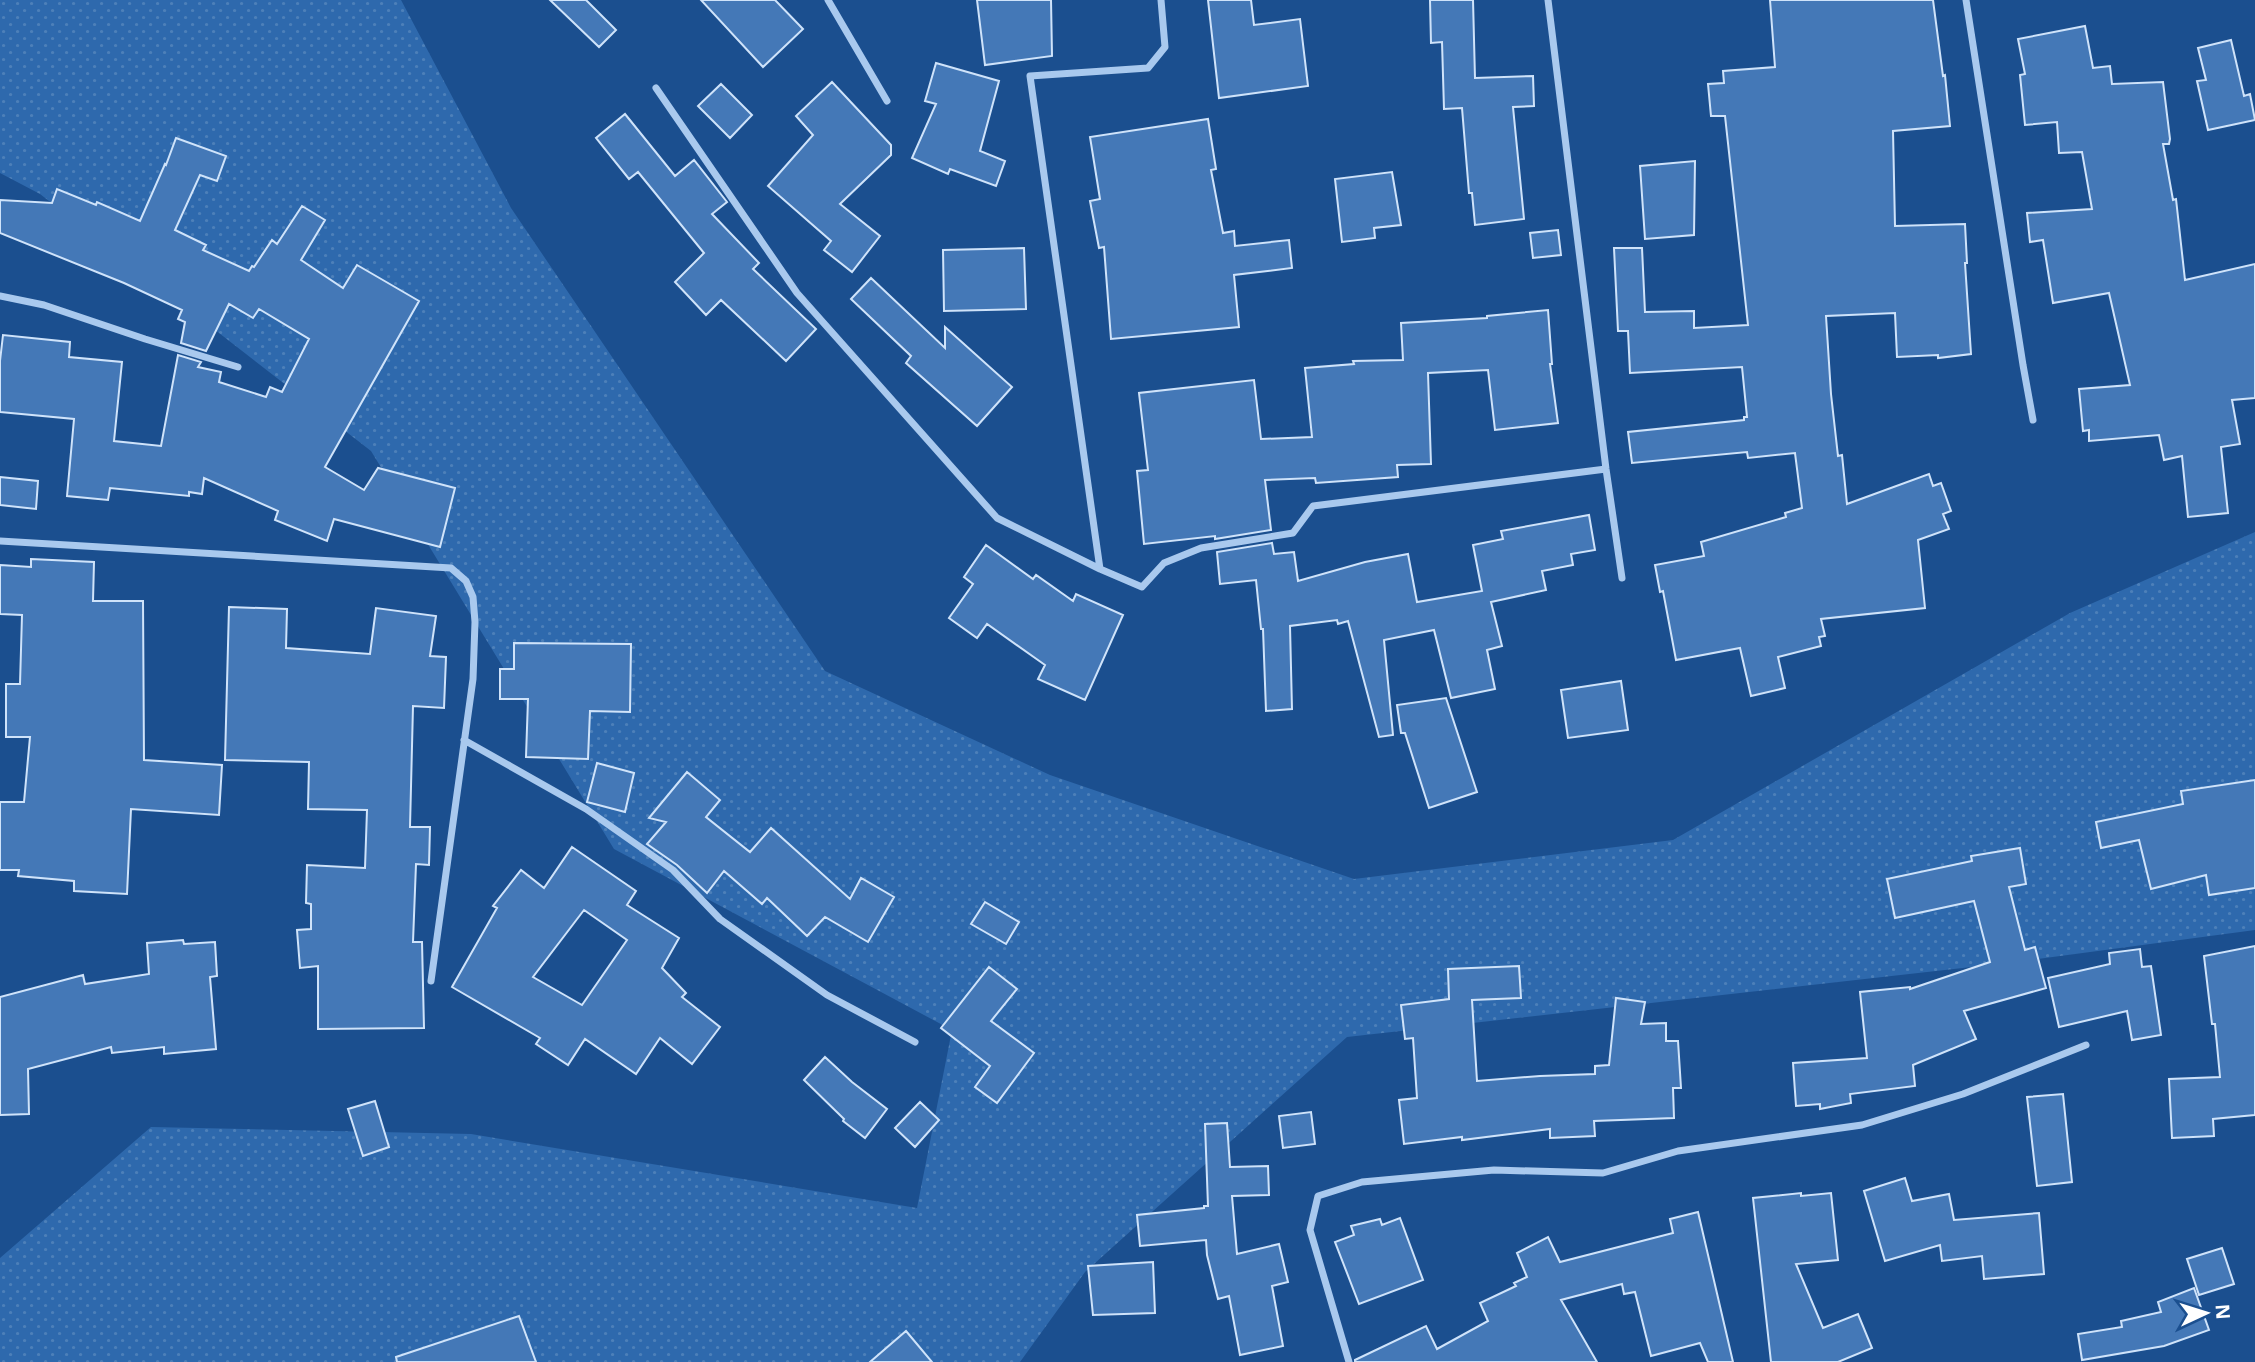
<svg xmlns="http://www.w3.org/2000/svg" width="2255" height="1362" font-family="'Open Sans',sans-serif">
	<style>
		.grass { fill: url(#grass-dots) }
		.building { fill: #4478b7; stroke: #cfe3fa; stroke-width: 2; fill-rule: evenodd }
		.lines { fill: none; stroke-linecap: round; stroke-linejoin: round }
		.street { stroke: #a9c9ee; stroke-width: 7 }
	</style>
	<defs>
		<pattern id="grass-dots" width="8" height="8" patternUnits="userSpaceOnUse" patternTransform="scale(1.75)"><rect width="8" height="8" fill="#2e69ad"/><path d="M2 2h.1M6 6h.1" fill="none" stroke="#4d80b9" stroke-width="1.8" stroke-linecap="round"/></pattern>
	</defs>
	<rect width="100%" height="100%" fill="#1b4f8f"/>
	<!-- grass -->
	<path class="grass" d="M 0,0 L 401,0 L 511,208 L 825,671 L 1050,775 L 1354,879 L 1673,840 L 2070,613 L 2255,532 L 2255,930 L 2016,962 L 1347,1037 L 1085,1272 L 1020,1362 L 0,1362 L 0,1258 L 151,1127 L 471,1134 L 917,1208 L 952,1030 L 614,849 L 371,451 L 40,194 L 0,173 Z"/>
	<!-- building -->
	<path class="building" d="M 550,0 L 586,0 L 616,30 L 599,47 Z
		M 701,0 L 775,0 L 803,29 L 763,67 Z
		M 977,0 L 1051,0 L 1052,56 L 985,65 Z
		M 1208,0 L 1251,0 L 1254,25 L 1300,19 L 1308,86 L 1219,98 Z
		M 1430,0 L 1473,0 L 1475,78 L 1533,76 L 1534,106 L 1513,107 L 1524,219 L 1475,225 L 1472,193 L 1469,193 L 1462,108 L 1444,109 L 1442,42 L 1431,43 Z
		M 1770,0 L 1933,0 L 1943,76 L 1945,75 L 1950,126 L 1893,131 L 1895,226 L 1965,224 L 1967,263 L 1965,263 L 1971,354 L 1938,358 L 1938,355 L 1897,357 L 1895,313 L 1826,316 L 1831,394 L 1838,456 L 1842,455 L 1847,504 L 1929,474 L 1933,486 L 1941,483 L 1951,511 L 1943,514 L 1949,529 L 1918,540 L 1925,608 L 1821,619 L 1825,636 L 1819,637 L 1821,646 L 1778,657 L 1785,688 L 1751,696 L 1740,648 L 1676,660 L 1663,591 L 1660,592 L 1655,565 L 1704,556 L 1701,542 L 1786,517 L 1785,513 L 1802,508 L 1795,453 L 1748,458 L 1747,452 L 1632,463 L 1628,432 L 1744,420 L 1744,417 L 1747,417 L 1742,367 L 1630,373 L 1628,331 L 1618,331 L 1614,248 L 1642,248 L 1645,312 L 1694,311 L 1694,328 L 1748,325 L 1725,116 L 1711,116 L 1708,84 L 1724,83 L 1723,71 L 1775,67 Z
		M 2085,26 L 2093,68 L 2110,66 L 2112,84 L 2163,82 L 2170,139 L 2169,144 L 2163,144 L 2173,200 L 2176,199 L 2185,280 L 2255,264 L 2255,398 L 2232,400 L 2240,444 L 2221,447 L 2228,513 L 2188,517 L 2182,456 L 2164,460 L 2159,435 L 2089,441 L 2089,430 L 2083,431 L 2079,389 L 2130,385 L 2109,293 L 2053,303 L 2043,240 L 2030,242 L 2027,213 L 2092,209 L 2082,152 L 2059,153 L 2057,122 L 2025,125 L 2020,75 L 2025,74 L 2018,39 Z
		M 2231,40 L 2244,96 L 2250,94 L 2255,120 L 2208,130 L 2197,81 L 2206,80 L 2198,48 Z
		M 936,63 L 999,81 L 980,151 L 1005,161 L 996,186 L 950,169 L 948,174 L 912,158 L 936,104 L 925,101 Z
		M 832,82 L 891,145 L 891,155 L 840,204 L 880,236 L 852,272 L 824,250 L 831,241 L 768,186 L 813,135 L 796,116 Z
		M 721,84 L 752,115 L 730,138 L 698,106 Z
		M 625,114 L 675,176 L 694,160 L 727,202 L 712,214 L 759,263 L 753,269 L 816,329 L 786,361 L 721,300 L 706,315 L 675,282 L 704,253 L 638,172 L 629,179 L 596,138 Z
		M 1208,119 L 1216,169 L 1211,170 L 1223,233 L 1234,231 L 1235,246 L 1289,240 L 1292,268 L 1234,275 L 1239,327 L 1111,339 L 1104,247 L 1099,248 L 1090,201 L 1100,199 L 1090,137 Z
		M 176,138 L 226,156 L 217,181 L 200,175 L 175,230 L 206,245 L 203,250 L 249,271 L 252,266 L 254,267 L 272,240 L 277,244 L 302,206 L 325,220 L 301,260 L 343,288 L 357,265 L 419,301 L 325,467 L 364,490 L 378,468 L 455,488 L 440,547 L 334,519 L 327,541 L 275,520 L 278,511 L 204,478 L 202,494 L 189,492 L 189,496 L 110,488 L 108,500 L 67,496 L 74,419 L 0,412 L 0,361 L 3,335 L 70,342 L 69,357 L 122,362 L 114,441 L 161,446 L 178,355 L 201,362 L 198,367 L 221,372 L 219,382 L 266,397 L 270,387 L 282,392 L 309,339 L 259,309 L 253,318 L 229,304 L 206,351 L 181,343 L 185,322 L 178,319 L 182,310 L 124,283 L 0,233 L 0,200 L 52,203 L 57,189 L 96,205 L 97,202 L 140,221 L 165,164 L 166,165 Z
		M 1695,161 L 1694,235 L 1645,239 L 1640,166 Z
		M 1392,172 L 1401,225 L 1374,228 L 1375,238 L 1342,242 L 1335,179 Z
		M 1558,230 L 1561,255 L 1533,258 L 1530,233 Z
		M 1024,248 L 1026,309 L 944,311 L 943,250 Z
		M 871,278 L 945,348 L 945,327 L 1012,387 L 977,426 L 906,363 L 911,356 L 851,299 Z
		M 1548,310 L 1552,364 L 1550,364 L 1558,423 L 1495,430 L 1488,370 L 1428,373 L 1431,464 L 1397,465 L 1398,477 L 1316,483 L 1315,478 L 1265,480 L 1271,530 L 1215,539 L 1215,536 L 1144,544 L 1137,471 L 1148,470 L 1139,393 L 1254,380 L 1261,439 L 1312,437 L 1305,368 L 1354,364 L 1353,361 L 1403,360 L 1401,323 L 1487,318 L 1487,316 Z
		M 0,477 L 38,481 L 36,509 L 0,505 Z
		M 1589,515 L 1595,550 L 1571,554 L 1573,565 L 1542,571 L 1546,590 L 1491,602 L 1502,646 L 1487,650 L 1495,689 L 1451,698 L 1434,630 L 1384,640 L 1393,735 L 1379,737 L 1348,621 L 1338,624 L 1337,620 L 1290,626 L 1292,709 L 1266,711 L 1263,629 L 1261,629 L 1256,580 L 1220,584 L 1217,552 L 1272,543 L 1274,554 L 1294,552 L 1298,581 L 1365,562 L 1408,554 L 1417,602 L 1482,591 L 1473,545 L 1503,539 L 1501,531 Z
		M 986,545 L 1033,579 L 1036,575 L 1073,601 L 1076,594 L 1123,615 L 1085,700 L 1038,679 L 1045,665 L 987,624 L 977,638 L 949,618 L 973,584 L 964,577 Z
		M 31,559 L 94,562 L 93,601 L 143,601 L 144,760 L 222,765 L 219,815 L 131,809 L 127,894 L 74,891 L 74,881 L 18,876 L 19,870 L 0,870 L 0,802 L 24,802 L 30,737 L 6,737 L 6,684 L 20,684 L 22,615 L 0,614 L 0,565 L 31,567 Z
		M 229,607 L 287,609 L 286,648 L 370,654 L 376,608 L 436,616 L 430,656 L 446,657 L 444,708 L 413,706 L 410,827 L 430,827 L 429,865 L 416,864 L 413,942 L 422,942 L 424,1028 L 318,1029 L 318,966 L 300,968 L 297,930 L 311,929 L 311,904 L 306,903 L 307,865 L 365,868 L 367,810 L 308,809 L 309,762 L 225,760 Z
		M 514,643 L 631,644 L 630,712 L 590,711 L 588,759 L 526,757 L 528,699 L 500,699 L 500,669 L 514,669 Z
		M 1621,681 L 1628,730 L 1568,738 L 1561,690 Z
		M 1446,698 L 1477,792 L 1429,808 L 1405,733 L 1401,733 L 1397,705 Z
		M 597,763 L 634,773 L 625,812 L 587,802 Z
		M 687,772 L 720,800 L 706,817 L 750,852 L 771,828 L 850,899 L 861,878 L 894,897 L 868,942 L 825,917 L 807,936 L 767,898 L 762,904 L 724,871 L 707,893 L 677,865 L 647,844 L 666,822 L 649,818 Z
		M 2255,780 L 2255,888 L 2209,895 L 2206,875 L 2151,889 L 2139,840 L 2101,848 L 2096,822 L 2183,804 L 2181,791 Z
		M 572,847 L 636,891 L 627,905 L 679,938 L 662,968 L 686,993 L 682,997 L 720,1027 L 692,1064 L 660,1038 L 636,1074 L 585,1039 L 568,1065 L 536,1044 L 540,1038 L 452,987 L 497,908 L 493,906 L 521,870 L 544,888 ZM 584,910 L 627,940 L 582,1005 L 533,977 Z
		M 2020,848 L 2026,884 L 2009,887 L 2025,950 L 2035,947 L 2046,988 L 1964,1011 L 1976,1039 L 1913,1065 L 1915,1086 L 1850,1094 L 1851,1103 L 1820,1109 L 1820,1104 L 1796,1106 L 1793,1063 L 1867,1058 L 1860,992 L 1910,987 L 1910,989 L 1990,962 L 1974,901 L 1895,918 L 1887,879 L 1972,861 L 1971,856 Z
		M 985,902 L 1019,922 L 1006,944 L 971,924 Z
		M 183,940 L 184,944 L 215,942 L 217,976 L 210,977 L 216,1049 L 164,1054 L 164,1047 L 112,1053 L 111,1047 L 28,1069 L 29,1114 L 0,1115 L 0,997 L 83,975 L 85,984 L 149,974 L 147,943 Z
		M 2255,946 L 2255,1115 L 2213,1119 L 2214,1136 L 2172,1138 L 2169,1079 L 2220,1077 L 2215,1024 L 2212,1024 L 2204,956 Z
		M 2140,949 L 2142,967 L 2151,966 L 2161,1035 L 2132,1040 L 2127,1011 L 2059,1027 L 2048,978 L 2110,964 L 2109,953 Z
		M 1519,966 L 1521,998 L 1472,1000 L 1477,1081 L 1540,1076 L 1595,1074 L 1595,1066 L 1609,1065 L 1616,998 L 1645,1002 L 1641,1024 L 1666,1023 L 1666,1041 L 1678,1041 L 1681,1088 L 1673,1088 L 1674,1118 L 1594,1121 L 1595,1136 L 1550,1138 L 1550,1129 L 1462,1140 L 1462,1137 L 1404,1144 L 1399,1100 L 1417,1098 L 1413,1038 L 1405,1039 L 1401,1005 L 1449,999 L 1448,969 Z
		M 989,967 L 1017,989 L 991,1021 L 1034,1053 L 997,1103 L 975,1087 L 990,1066 L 941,1028 Z
		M 825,1057 L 852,1082 L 887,1109 L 865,1138 L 843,1121 L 844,1119 L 804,1080 Z
		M 2063,1094 L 2072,1182 L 2037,1186 L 2027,1097 Z
		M 375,1101 L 389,1147 L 363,1156 L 348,1109 Z
		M 920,1102 L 939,1120 L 915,1147 L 895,1128 Z
		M 1311,1112 L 1315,1144 L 1283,1148 L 1279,1116 Z
		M 1227,1123 L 1230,1167 L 1268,1166 L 1269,1195 L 1232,1196 L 1237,1254 L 1279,1244 L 1288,1282 L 1272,1286 L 1283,1346 L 1240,1355 L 1229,1296 L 1218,1299 L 1207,1255 L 1206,1240 L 1140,1246 L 1137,1215 L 1204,1208 L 1204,1206 L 1208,1206 L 1205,1124 Z
		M 1905,1178 L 1912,1201 L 1949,1194 L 1954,1220 L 2039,1213 L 2044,1274 L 1984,1279 L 1982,1256 L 1942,1261 L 1940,1245 L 1885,1261 L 1864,1191 Z
		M 1801,1193 L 1801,1196 L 1831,1193 L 1838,1260 L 1796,1264 L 1823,1328 L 1858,1314 L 1872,1348 L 1838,1362 L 1771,1362 L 1753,1198 Z
		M 1698,1212 L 1733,1362 L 1708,1362 L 1700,1343 L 1651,1356 L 1635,1292 L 1624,1294 L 1622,1284 L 1561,1300 L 1597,1362 L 1355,1362 L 1355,1360 L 1426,1326 L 1437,1349 L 1488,1321 L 1480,1303 L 1516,1286 L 1514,1283 L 1527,1277 L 1517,1253 L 1548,1237 L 1560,1262 L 1673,1233 L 1670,1219 Z
		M 1400,1218 L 1423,1280 L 1359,1304 L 1335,1242 L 1354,1235 L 1351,1226 L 1380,1219 L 1382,1225 Z
		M 2222,1248 L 2234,1284 L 2199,1295 L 2187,1259 Z
		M 1153,1262 L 1155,1313 L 1093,1315 L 1088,1266 Z
		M 2194,1288 L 2209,1330 L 2164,1346 L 2082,1360 L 2078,1334 L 2122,1327 L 2121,1321 L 2161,1312 L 2158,1302 Z
		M 519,1316 L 536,1362 L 397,1362 L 396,1357 Z
		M 906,1331 L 932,1362 L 870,1362 Z"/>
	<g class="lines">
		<!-- street -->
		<path class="street" d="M 828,0 L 887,101
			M 1548,0 L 1606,469 L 1622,578
			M 1966,0 L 2023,365 L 2033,420
			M 656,88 L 797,293 L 997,518 L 1100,569 L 1142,587 L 1164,563 L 1201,548 L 1293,533 L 1313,506 L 1606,469
			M 0,296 L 44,305 L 145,339 L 238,367
			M 0,541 L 451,568 L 466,581 L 473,597 L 475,622 L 473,679 L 431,981
			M 1100,569 L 1030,76 L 1148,68 L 1165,47 L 1161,0
			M 464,740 L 586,809 L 673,870 L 720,919 L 827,995 L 915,1042
			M 1349,1362 L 1310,1230 L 1318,1196 L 1362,1182 L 1494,1170 L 1603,1173 L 1678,1151 L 1862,1125 L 1963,1094 L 2086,1045"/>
	</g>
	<!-- north arrow -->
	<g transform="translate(2206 1313) rotate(86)" stroke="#1b4f8f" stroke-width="5" paint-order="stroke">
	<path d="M0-5L12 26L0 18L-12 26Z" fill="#ffffff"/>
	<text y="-10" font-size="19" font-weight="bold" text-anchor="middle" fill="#ffffff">N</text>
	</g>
</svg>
